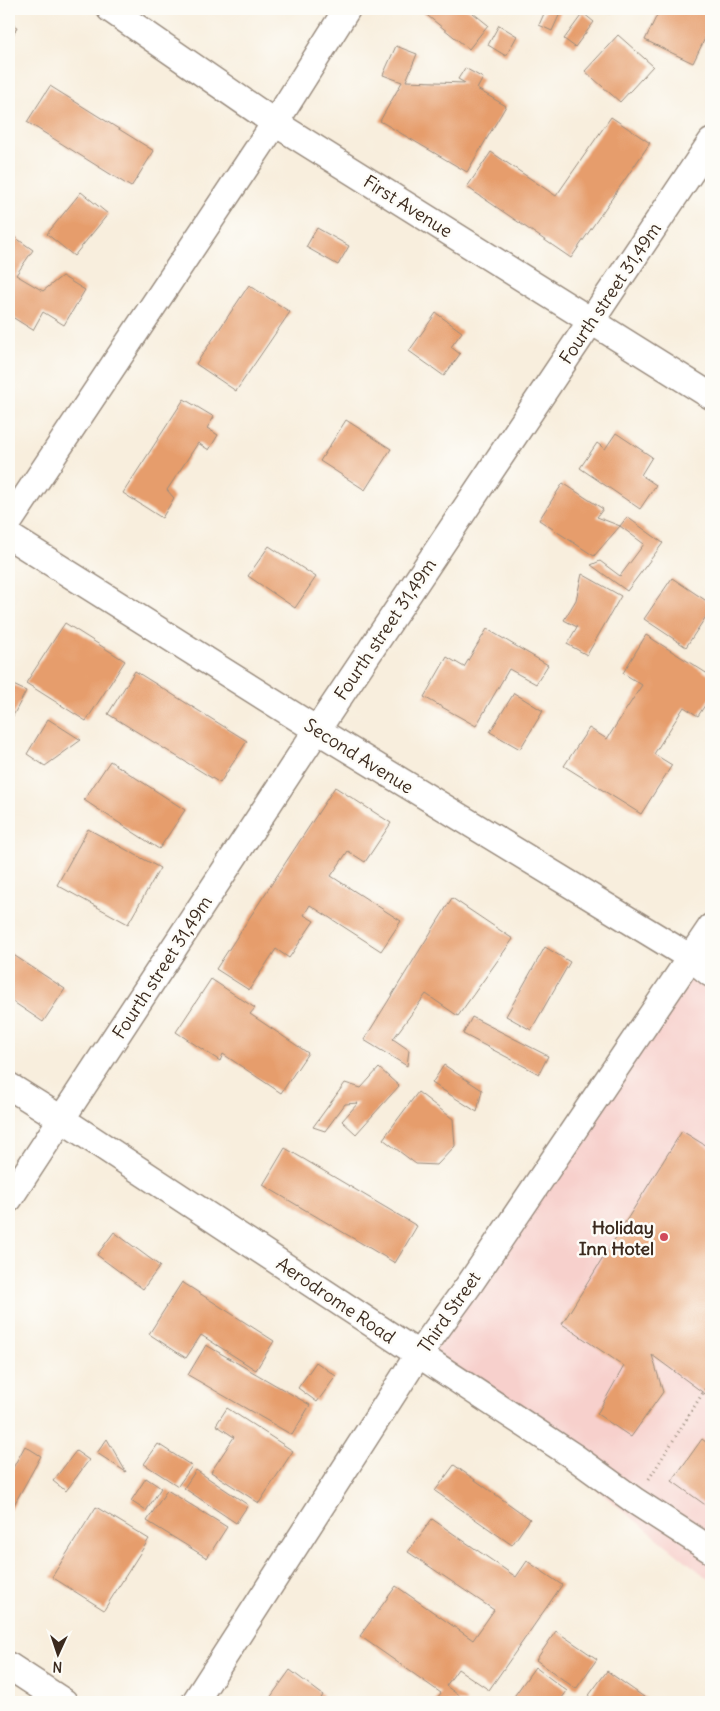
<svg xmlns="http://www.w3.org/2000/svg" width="720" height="1711" font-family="Delius,sans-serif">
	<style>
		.built { fill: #f7d0cc }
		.building { fill: #e69d6c }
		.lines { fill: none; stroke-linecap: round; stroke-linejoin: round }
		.street-casing { stroke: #9a8c7e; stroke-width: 29 }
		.path { stroke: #9a8c7e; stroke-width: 3; stroke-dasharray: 1 4; stroke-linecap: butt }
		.street { stroke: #fff; stroke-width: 26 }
		.poi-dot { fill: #d1495b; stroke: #fdfcf7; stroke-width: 2 }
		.labels { text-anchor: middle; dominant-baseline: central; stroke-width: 5; stroke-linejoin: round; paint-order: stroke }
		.street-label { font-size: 18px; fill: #3b2a1e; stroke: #fdfcf7 }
		.poi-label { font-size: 18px; font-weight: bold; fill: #3b2a1e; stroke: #fdfcf7; text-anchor: end }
	</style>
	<rect width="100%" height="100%" fill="#fdfcf7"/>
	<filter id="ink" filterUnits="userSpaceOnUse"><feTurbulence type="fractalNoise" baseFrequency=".02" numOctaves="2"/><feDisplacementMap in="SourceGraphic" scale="10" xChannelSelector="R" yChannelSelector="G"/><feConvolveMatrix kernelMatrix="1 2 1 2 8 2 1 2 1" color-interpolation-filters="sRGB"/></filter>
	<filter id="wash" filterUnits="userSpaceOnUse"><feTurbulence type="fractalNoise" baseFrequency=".0096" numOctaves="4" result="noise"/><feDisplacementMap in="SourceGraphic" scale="20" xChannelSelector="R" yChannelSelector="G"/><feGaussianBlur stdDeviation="1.12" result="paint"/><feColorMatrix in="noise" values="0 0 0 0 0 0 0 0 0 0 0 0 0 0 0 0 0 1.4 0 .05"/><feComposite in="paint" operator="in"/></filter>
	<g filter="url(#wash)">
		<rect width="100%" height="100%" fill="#f8eedd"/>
		<!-- built -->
		<path class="built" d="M 711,944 L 711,1581 L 430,1356 Z
			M 711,1685 L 711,1702 L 700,1702 Z"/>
		<g id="blocks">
			<!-- building -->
			<path class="building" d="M 425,9 L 468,9 L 488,25 L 469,49 L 423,12 Z
				M 546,9 L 562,9 L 552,31 L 539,25 Z
				M 601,9 L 613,9 L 610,14 Z
				M 649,9 L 680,9 L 686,12 L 688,9 L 711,9 L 711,26 L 693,63 L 645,40 L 658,13 Z
				M 583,13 L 594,22 L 575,47 L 564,39 Z
				M 9,23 L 17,27 L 9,44 Z
				M 499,25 L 517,36 L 506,56 L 488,45 Z
				M 618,35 L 653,66 L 620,102 L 585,71 Z
				M 396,46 L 417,54 L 406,81 L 465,83 L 458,79 L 465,68 L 483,78 L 477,89 L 506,106 L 467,172 L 380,121 L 402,82 L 383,75 Z
				M 50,86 L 154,151 L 131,187 L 27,122 Z
				M 611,117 L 650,143 L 571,258 L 467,187 L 491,152 L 556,196 Z
				M 81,192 L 108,214 L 74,256 L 47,234 Z
				M 317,228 L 349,246 L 338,265 L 306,247 Z
				M 9,233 L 33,250 L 16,275 L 43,291 L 62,276 L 85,290 L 64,325 L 43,312 L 33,330 L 9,315 Z
				M 249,285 L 290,312 L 236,391 L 196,364 Z
				M 436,313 L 462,332 L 451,347 L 460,354 L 444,376 L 409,351 Z
				M 184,399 L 214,417 L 207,428 L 218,435 L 209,450 L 198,443 L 167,490 L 174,498 L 162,518 L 123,493 Z
				M 346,420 L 391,449 L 365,490 L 320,461 Z
				M 616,433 L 652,457 L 641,475 L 656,485 L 640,509 L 580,468 L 597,443 L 605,449 Z
				M 563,483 L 603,509 L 597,517 L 620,526 L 594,556 L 539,520 Z
				M 627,517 L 663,543 L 627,591 L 591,565 L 600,561 L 620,576 L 644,544 L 620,526 Z
				M 269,546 L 316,577 L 295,608 L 248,576 Z
				M 582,574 L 621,596 L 587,655 L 567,644 L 577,627 L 564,620 L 576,600 Z
				M 672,578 L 711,604 L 711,609 L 686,647 L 644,619 Z
				M 65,623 L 125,661 L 86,721 L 26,683 Z
				M 487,629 L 548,665 L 536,684 L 509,669 L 476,726 L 424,697 L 447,657 L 464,667 Z
				M 646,635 L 711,676 L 711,696 L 698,716 L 684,707 L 654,754 L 672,765 L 641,814 L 564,766 L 589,728 L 607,739 L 642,685 L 623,673 Z
				M 135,671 L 247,741 L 220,783 L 108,714 Z
				M 9,683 L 26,691 L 13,716 L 9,714 Z
				M 514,693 L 543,711 L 520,749 L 490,732 Z
				M 48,719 L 81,740 L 45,766 L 27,754 Z
				M 110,761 L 185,810 L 159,849 L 84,800 Z
				M 335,787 L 391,823 L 365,862 L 348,851 L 331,876 L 401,921 L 381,951 L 310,905 L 304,915 L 314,921 L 289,958 L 276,949 L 249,990 L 216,969 Z
				M 88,829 L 160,868 L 128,924 L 57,885 Z
				M 452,898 L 513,939 L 458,1016 L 426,994 L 393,1039 L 409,1050 L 407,1066 L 364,1040 Z
				M 545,947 L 570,962 L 531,1030 L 506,1016 Z
				M 9,952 L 65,989 L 43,1022 L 9,999 Z
				M 211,979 L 255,1008 L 250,1014 L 308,1053 L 281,1093 L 223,1054 L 220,1061 L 176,1032 Z
				M 472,1017 L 548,1056 L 539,1074 L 463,1034 Z
				M 444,1065 L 482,1090 L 477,1112 L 432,1083 Z
				M 379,1068 L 399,1086 L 356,1134 L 342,1121 L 358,1103 L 345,1104 L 325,1131 L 313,1127 L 345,1083 L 361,1088 Z
				M 418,1092 L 453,1119 L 455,1146 L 437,1165 L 416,1164 L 383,1139 Z
				M 682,1131 L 711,1149 L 711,1384 L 705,1394 L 652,1355 L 663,1392 L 631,1437 L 597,1414 L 624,1366 L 562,1324 Z
				M 285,1148 L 417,1226 L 395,1263 L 263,1185 Z
				M 114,1232 L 160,1266 L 143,1289 L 97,1255 Z
				M 182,1282 L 274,1341 L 256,1370 L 201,1335 L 186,1358 L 149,1334 Z
				M 206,1345 L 310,1405 L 292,1435 L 188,1375 Z
				M 316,1362 L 336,1376 L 317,1402 L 298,1388 Z
				M 227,1408 L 293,1451 L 259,1503 L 211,1472 L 234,1437 L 216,1425 Z
				M 107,1439 L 126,1472 L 97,1453 Z
				M 702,1439 L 711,1446 L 711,1509 L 672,1481 Z
				M 158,1444 L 192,1466 L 178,1486 L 144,1464 Z
				M 25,1446 L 41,1456 L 11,1510 L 9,1508 L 9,1475 Z
				M 76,1451 L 89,1460 L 66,1491 L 53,1481 Z
				M 454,1465 L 530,1519 L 512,1545 L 435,1491 Z
				M 196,1470 L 248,1505 L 236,1523 L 184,1488 Z
				M 146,1478 L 161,1488 L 146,1511 L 131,1501 Z
				M 167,1490 L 227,1527 L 207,1558 L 147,1521 Z
				M 96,1507 L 149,1539 L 104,1610 L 52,1577 Z
				M 432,1519 L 516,1577 L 527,1561 L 562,1585 L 489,1690 L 458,1669 L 446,1686 L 468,1702 L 434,1702 L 441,1693 L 360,1636 L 396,1586 L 473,1640 L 494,1610 L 408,1552 Z
				M 556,1631 L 597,1659 L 576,1689 L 536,1660 Z
				M 535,1667 L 567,1691 L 559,1702 L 510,1702 Z
				M 290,1670 L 323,1695 L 319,1702 L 267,1702 Z
				M 607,1671 L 651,1702 L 584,1702 Z"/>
		</g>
	</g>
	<g filter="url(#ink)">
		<use href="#blocks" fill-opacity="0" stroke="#9a8c7e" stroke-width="1"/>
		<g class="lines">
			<defs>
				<path id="street" d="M 110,9 L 275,123 L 711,396
					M 9,522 L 275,123 L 347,9
					M 9,536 L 317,730 L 691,958 L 711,974
					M 9,1086 L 63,1120 L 573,1456 L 635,1501 L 711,1550
					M 9,1199 L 317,730 L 711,142
					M 9,1666 L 64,1702
					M 195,1702 L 418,1355 L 469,1285 L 711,927"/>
			</defs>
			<!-- street casing -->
			<use href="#street" class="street-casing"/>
			<!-- path -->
			<path class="path" d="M 649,1479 L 711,1380"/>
			<!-- street -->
			<use href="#street" class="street"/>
		</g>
	</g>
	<!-- markers -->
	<circle class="poi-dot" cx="664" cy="1237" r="5"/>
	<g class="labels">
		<!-- street labels -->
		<g class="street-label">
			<text transform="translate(408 206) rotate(32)">First Avenue</text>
			<text transform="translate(610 293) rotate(-56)">Fourth street 31,49m</text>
			<text transform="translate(385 629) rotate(-56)">Fourth street 31,49m</text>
			<text transform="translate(359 756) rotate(32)">Second Avenue</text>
			<text transform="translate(162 967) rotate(-57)">Fourth street 31,49m</text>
			<text transform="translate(336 1300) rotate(34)">Aerodrome Road</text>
			<text transform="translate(449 1312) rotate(-55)">Third Street</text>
		</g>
		<!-- poi labels -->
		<g class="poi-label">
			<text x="654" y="1227">Holiday<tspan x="654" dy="21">Inn Hotel</tspan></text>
		</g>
	</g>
	<!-- margin -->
	<rect width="720" height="1711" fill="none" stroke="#fdfcf7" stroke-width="30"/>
	<!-- north arrow -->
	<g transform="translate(58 1654) rotate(183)" stroke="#fdfcf7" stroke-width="4" paint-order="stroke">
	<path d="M0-4L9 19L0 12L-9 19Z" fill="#3b2a1e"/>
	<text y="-8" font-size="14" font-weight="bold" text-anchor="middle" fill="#3b2a1e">N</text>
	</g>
</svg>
